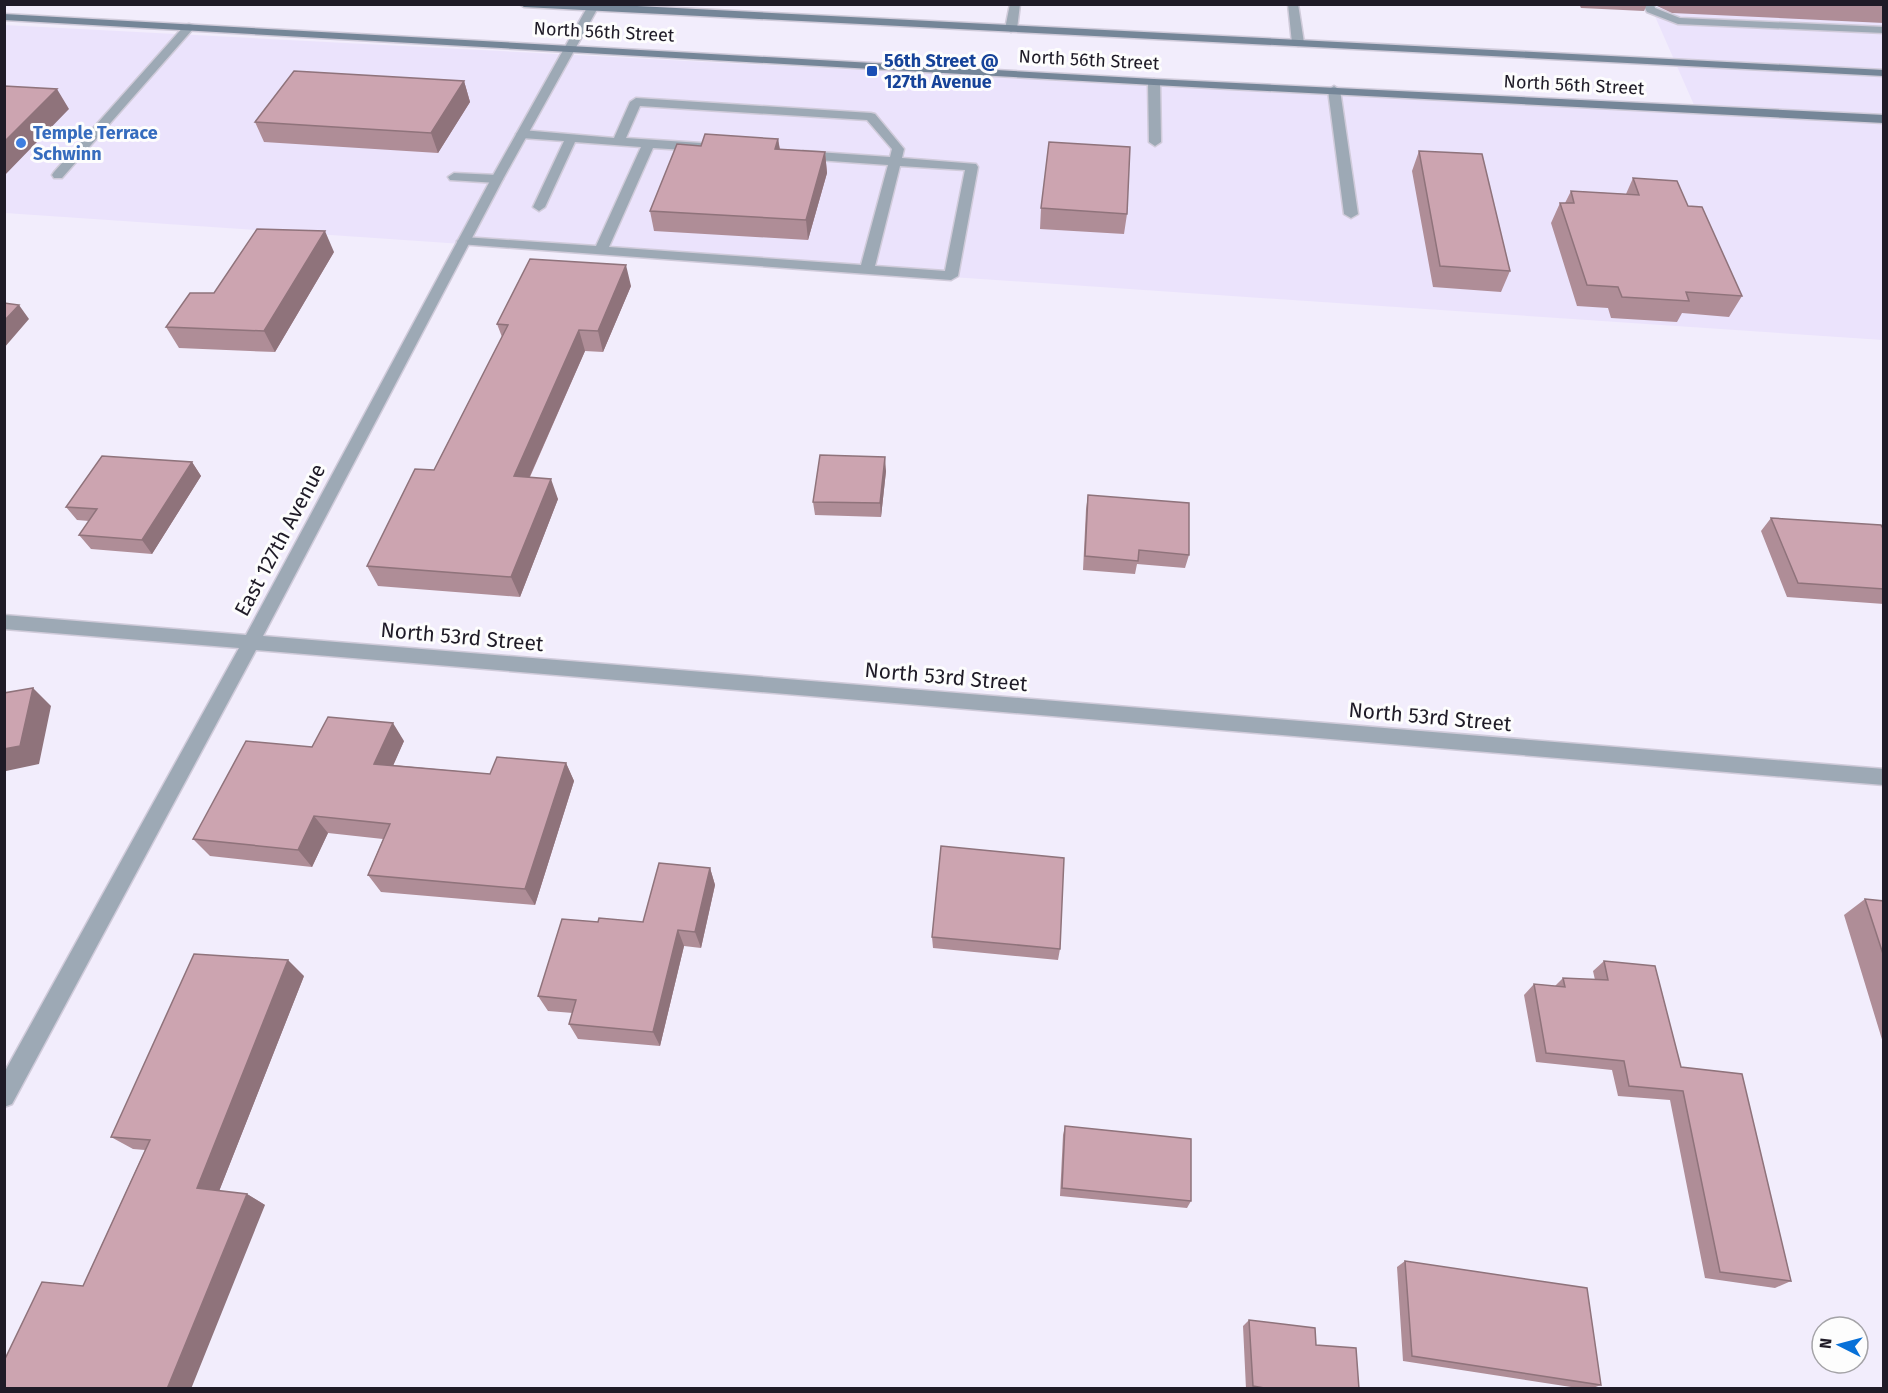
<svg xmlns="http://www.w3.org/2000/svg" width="1888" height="1393" font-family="'Fira Sans',sans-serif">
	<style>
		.built { fill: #ebe3fc }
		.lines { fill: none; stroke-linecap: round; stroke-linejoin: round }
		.service-casing { stroke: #d0cbda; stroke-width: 3 }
		.minor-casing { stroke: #d0cbda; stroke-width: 3 }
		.secondary-casing { stroke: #d0cbda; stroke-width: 3 }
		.service { fill: #9da9b5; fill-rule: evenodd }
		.minor { fill: #9da9b5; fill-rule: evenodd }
		.secondary { fill: #758698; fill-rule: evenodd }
		.wall { fill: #af8d97 }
		.shaded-wall { fill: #8f737b }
		.building { fill: #cca4b0; stroke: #8f737b; stroke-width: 1.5 }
		.transit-dot { fill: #1a4fb4; stroke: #fdfdfd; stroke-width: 2 }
		.shop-dot { fill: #3f7fe0; stroke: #fdfdfd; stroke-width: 2 }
		.labels { text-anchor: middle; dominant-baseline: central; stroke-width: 6; stroke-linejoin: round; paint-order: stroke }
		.far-street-label { font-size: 18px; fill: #1f1b27; stroke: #fdfdfd }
		.far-transit-label { font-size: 18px; font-weight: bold; fill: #164399; stroke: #fdfdfd; text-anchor: start }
		.far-shop-label { font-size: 18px; font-weight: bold; fill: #366cbe; stroke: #fdfdfd; text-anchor: start }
		.street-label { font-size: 21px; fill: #1f1b27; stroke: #fdfdfd }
	</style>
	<rect width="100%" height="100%" fill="#f2edfc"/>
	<!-- built -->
	<path class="built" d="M 1650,5 L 1883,5 L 1883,340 L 5,213 L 4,25 L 1698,114 Z"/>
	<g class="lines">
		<defs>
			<path id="service" d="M 1010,4 L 1020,4 L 1017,29 L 1011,32 L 1005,29 Z
				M 1643,4 L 1654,4 L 1655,8 L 1680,18 L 1884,27 L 1884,33 L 1678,24 L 1647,12 Z
				M 189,24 L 193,25 L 193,29 L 62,178 L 54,178 L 52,175 L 54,172 L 185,25 Z
				M 1154,79 L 1160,82 L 1161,142 L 1155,146 L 1149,142 L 1148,82 Z
				M 1334,86 L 1340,90 L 1358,214 L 1351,218 L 1344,214 L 1328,90 Z
				M 636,98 L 871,113 L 875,114 L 904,149 L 902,158 L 976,164 L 978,167 L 958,276 L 951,280 L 459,244 L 457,241 L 464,237 L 596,246 L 641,147 L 575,142 L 545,207 L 539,211 L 533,207 L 564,141 L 522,138 L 516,134 L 522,130 L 614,138 L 630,102 ZM 640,106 L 867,120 L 892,149 L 890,157 L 803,151 L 797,155 L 803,159 L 888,165 L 861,265 L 609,247 L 653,148 L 701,151 L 707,147 L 701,143 L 626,138 ZM 900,166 L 965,170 L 945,271 L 875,266 Z
				M 454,173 L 497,175 L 503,179 L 497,183 L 450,180 L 448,177 Z"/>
			<path id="minor" d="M 589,4 L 600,4 L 503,179 L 263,636 L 1884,769 L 1884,785 L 256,650 L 12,1104 L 4,1107 L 4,1073 L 239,648 L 4,629 L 4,615 L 246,635 L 491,179 Z
				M 1288,4 L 1298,4 L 1304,43 L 1302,45 L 1298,46 L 1292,43 Z"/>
			<path id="secondary" d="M 519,4 L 598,4 L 1884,70 L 1884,76 L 524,7 Z
				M 4,14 L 1154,79 L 1884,115 L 1884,123 L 1154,85 L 4,20 Z"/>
		</defs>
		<!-- service casing -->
		<use href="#service" class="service-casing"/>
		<!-- minor casing -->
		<use href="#minor" class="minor-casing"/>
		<!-- secondary casing -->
		<use href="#secondary" class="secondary-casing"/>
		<!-- service -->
		<use href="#service" class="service"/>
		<!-- minor -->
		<use href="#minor" class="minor"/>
		<!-- secondary -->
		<use href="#secondary" class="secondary"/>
	</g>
	<!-- wall -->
	<path class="wall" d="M 1579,4 L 1647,4 L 1644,11 L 1581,8 Z
		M 1656,4 L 1884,4 L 1884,23 L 1672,13 L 1657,6 Z
		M 464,81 L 470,102 L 438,153 L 264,142 L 255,122 Z
		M 778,139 L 780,149 L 825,152 L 827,173 L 808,240 L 654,231 L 650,211 L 701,146 Z
		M 1419,151 L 1510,271 L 1501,292 L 1433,287 L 1412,171 Z
		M 1633,178 L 1688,206 L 1742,296 L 1729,317 L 1682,313 L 1677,322 L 1611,318 L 1608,308 L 1577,306 L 1551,223 L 1560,203 L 1565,203 L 1571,191 L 1626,194 Z
		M 1041,208 L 1127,214 L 1124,234 L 1040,229 Z
		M 334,252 L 275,352 L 179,348 L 166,327 L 214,293 Z
		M 631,286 L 603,352 L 585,351 L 530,477 L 558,499 L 520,597 L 378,586 L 367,566 L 434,470 L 502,337 L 497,324 Z
		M 192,462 L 201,476 L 152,554 L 91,549 L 79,535 L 89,521 L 77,520 L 66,507 Z
		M 886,471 L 881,517 L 815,515 L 813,502 Z
		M 1088,495 L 1189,555 L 1185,568 L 1137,564 L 1135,574 L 1083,570 L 1086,509 Z
		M 1771,518 L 1884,530 L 1884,604 L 1787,597 L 1761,531 Z
		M 404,741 L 393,765 L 490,774 L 566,763 L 574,781 L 535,905 L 381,892 L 368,875 L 383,839 L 328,833 L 312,867 L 210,856 L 193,839 L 312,747 Z
		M 710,868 L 715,885 L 701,948 L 684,946 L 660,1046 L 578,1039 L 569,1024 L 573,1013 L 548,1011 L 538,996 L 598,922 L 643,922 Z
		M 1865,899 L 1884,901 L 1884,1046 L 1844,915 Z
		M 932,937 L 1060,949 L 1058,960 L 933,948 Z
		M 1604,961 L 1681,1067 L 1791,1281 L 1775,1288 L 1705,1278 L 1670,1100 L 1618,1096 L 1612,1070 L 1536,1062 L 1524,995 L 1534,984 L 1555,986 L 1563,978 L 1595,980 L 1593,971 Z
		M 304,976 L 219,1191 L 247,1194 L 265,1205 L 83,1286 L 145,1150 L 133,1149 L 111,1137 Z
		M 1065,1126 L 1191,1201 L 1187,1208 L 1060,1196 L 1063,1135 Z
		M 1405,1261 L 1601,1385 L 1590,1389 L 1584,1389 L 1403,1361 L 1397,1267 Z
		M 1249,1320 L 1316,1345 L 1359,1389 L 1246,1389 L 1243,1326 Z"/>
	<!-- shaded-wall -->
	<path class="shaded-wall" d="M 464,81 L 470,102 L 438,153 L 431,133 Z
		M 57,89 L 69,109 L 4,176 L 4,142 Z
		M 778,139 L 781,159 L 775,149 Z
		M 825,152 L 827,173 L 808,240 L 806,220 Z
		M 325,231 L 334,252 L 275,352 L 264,331 Z
		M 626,265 L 631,286 L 603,352 L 598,331 Z
		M 19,305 L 29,319 L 4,348 L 4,321 Z
		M 579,330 L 585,351 L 521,496 L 514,476 Z
		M 885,457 L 886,471 L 881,517 L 880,503 Z
		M 192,462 L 201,476 L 152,554 L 142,540 Z
		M 551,479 L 558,499 L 520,597 L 511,577 Z
		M 33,688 L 51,706 L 39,764 L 6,771 L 4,773 L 4,749 Z
		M 393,723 L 404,741 L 386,782 L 374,764 Z
		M 566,763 L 574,781 L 535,905 L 525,889 Z
		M 314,816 L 328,833 L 312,867 L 298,850 Z
		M 710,868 L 715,885 L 701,948 L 695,932 Z
		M 678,930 L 684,946 L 660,1046 L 653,1032 Z
		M 288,960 L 304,976 L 216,1199 L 197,1188 Z
		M 247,1194 L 265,1205 L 191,1389 L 167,1389 Z"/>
	<!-- building -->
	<path class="building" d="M 294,71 L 464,81 L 431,133 L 255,122 Z
		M 4,86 L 57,89 L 4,142 Z
		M 705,134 L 778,139 L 775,149 L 825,152 L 806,220 L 650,211 L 677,144 L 701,146 Z
		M 1049,142 L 1130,147 L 1127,214 L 1041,208 Z
		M 1419,151 L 1482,154 L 1510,271 L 1440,266 Z
		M 1633,178 L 1677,181 L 1688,206 L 1702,207 L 1742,296 L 1686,292 L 1689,301 L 1622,297 L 1618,287 L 1587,285 L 1560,203 L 1574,203 L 1571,191 L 1639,195 Z
		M 257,229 L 325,231 L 264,331 L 166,327 L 190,293 L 214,293 Z
		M 530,259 L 626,265 L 598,331 L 579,330 L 514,476 L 551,479 L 511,577 L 367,566 L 415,469 L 434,470 L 508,325 L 497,324 Z
		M 4,303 L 19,305 L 4,321 Z
		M 820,455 L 885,457 L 880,503 L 813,502 Z
		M 102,456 L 192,462 L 142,540 L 79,535 L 97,509 L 66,507 Z
		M 1088,495 L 1189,503 L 1189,555 L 1139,550 L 1138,561 L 1085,556 Z
		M 1771,518 L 1881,525 L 1884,530 L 1884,589 L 1798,583 Z
		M 33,688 L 20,746 L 4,749 L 4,693 Z
		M 328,717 L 393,723 L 374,764 L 490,774 L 497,757 L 566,763 L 525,889 L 368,875 L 390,824 L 314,816 L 298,850 L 193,839 L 246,741 L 312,747 Z
		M 941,846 L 1064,858 L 1060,949 L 932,937 Z
		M 659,863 L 710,868 L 695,932 L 678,930 L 653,1032 L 569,1024 L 576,1000 L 538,996 L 562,919 L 598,922 L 599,918 L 643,922 Z
		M 1865,899 L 1884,901 L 1884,957 Z
		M 194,954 L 288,960 L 197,1188 L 247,1194 L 167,1389 L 4,1389 L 4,1361 L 42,1282 L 83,1286 L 150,1140 L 111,1137 Z
		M 1604,961 L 1655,966 L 1681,1067 L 1742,1074 L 1791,1281 L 1720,1272 L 1683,1091 L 1629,1086 L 1624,1061 L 1546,1053 L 1534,984 L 1565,987 L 1563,978 L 1608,980 Z
		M 1065,1126 L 1191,1139 L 1191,1201 L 1062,1188 Z
		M 1405,1261 L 1587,1288 L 1601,1385 L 1412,1356 Z
		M 1249,1320 L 1315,1328 L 1316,1345 L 1356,1348 L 1359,1389 L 1270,1389 L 1253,1386 Z"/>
	<!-- markers -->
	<rect class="transit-dot" x="866" y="65" width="12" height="12" rx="3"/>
	<circle class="shop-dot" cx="21" cy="143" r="6"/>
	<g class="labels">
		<!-- far-street labels -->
		<g class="far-street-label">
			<text transform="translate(604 32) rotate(3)">North 56th Street</text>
			<text transform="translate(1089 60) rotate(3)">North 56th Street</text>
			<text transform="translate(1574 85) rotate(3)">North 56th Street</text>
		</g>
		<!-- far-transit labels -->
		<g class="far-transit-label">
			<text x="884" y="61">56th Street @<tspan x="884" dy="21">127th Avenue</tspan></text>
		</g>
		<!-- far-shop labels -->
		<g class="far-shop-label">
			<text x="33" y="133">Temple Terrace<tspan x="33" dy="21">Schwinn</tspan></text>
		</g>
		<!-- street labels -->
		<g class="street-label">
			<text transform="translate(280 540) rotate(-62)">East 127th Avenue</text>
			<text transform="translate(462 637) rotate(5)">North 53rd Street</text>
			<text transform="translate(946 677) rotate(5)">North 53rd Street</text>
			<text transform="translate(1430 717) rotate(5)">North 53rd Street</text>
		</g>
	</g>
	<!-- border -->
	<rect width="1888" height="1393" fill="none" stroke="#1f1b27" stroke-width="12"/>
	<!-- north arrow -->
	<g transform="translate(1840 1345) rotate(276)"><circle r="28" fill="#fdfdfd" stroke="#a4a3a7" stroke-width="1.5"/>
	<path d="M0-4.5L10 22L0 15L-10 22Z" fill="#0770d8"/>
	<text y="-9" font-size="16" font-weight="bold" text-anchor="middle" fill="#1f1b27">N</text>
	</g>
</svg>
